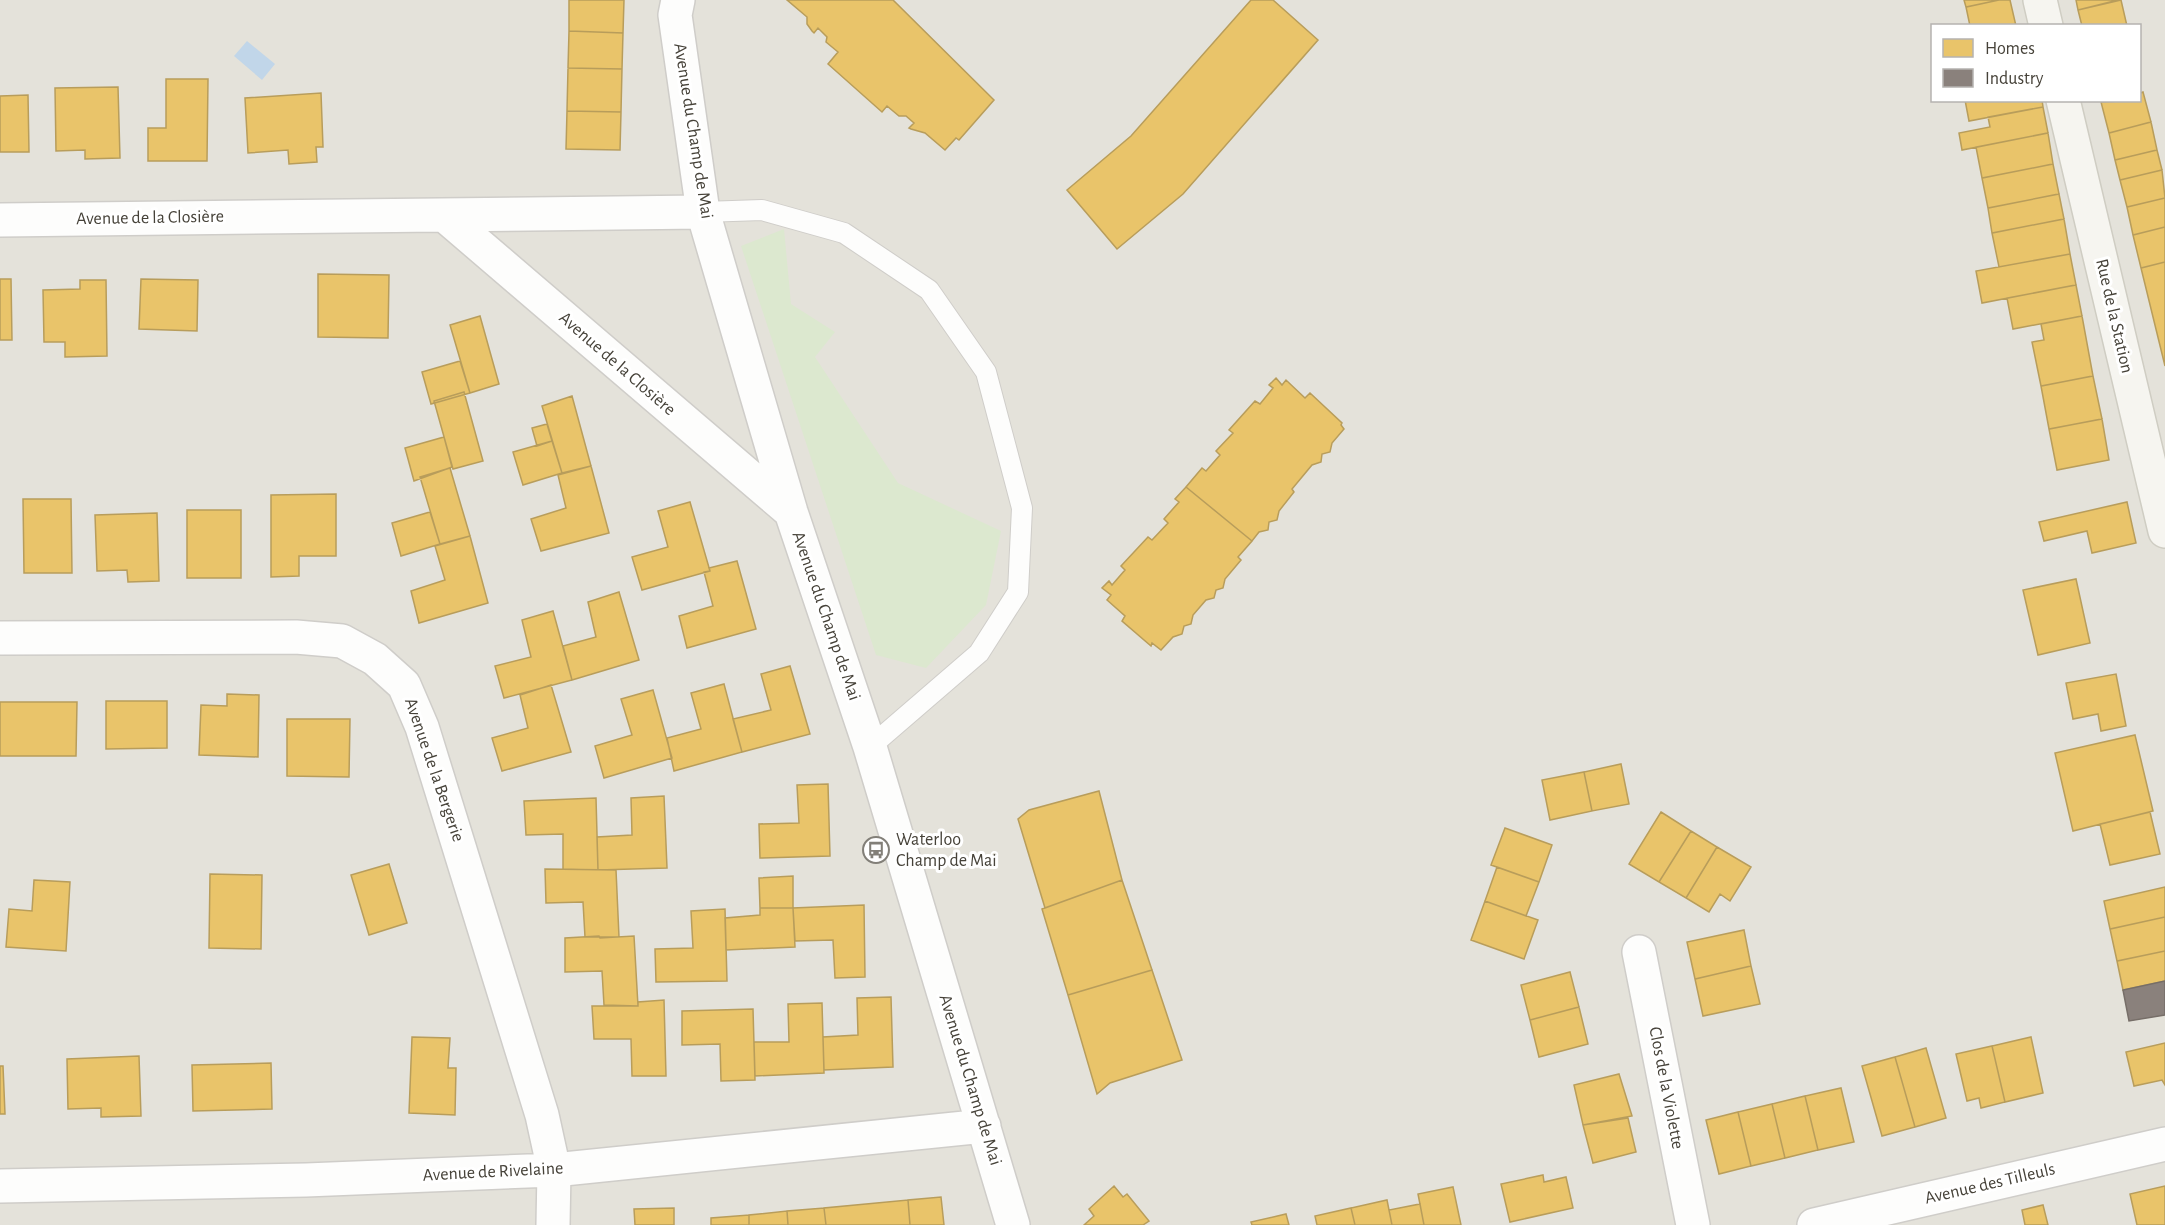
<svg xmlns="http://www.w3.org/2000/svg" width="2165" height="1225" font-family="'Alegreya Sans',sans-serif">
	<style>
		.residential { fill: #e4e2da; fill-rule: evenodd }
		.green { fill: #dce8cf }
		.water { fill: #c1d6e9 }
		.homes { fill: #e9c46a; stroke: #b89d5b; stroke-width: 1.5 }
		.industry { fill: #8a817c; stroke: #766e68; stroke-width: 1.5 }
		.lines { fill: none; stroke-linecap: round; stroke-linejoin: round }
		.lane-casing { stroke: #cfcdc9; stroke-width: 22 }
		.street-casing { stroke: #cfcdc9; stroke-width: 36 }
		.secondary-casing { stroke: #cfcdc3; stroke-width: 36 }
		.lane { stroke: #fdfdfc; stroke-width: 20 }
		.street { stroke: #fdfdfc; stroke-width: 33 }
		.secondary { stroke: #f6f5f0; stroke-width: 33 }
		.labels { text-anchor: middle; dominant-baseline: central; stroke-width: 6; stroke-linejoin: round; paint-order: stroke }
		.street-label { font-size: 18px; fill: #464239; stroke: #fff }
		.poi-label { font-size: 18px; fill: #464239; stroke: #fff; text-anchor: start }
	</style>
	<rect width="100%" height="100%" fill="#f1f0ec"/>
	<!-- residential -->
	<path class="residential" d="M 0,0 L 2165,0 L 2165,1225 L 0,1225 ZM 1932,26 L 2140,26 L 2140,100 L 1932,100 Z"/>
	<!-- green -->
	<path class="green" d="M 784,229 L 791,304 L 835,332 L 815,357 L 898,483 L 1001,531 L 986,605 L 926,668 L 876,655 L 741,246 Z"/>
	<!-- water -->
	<path class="water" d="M 247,41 L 275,64 L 262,80 L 234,56 Z"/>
	<!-- homes -->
	<path class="homes" d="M 569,0 L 624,0 L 623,33 L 569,31 Z
		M 787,0 L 893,0 L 994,100 L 959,140 L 956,138 L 945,150 L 925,133 L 911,129 L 909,128 L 914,123 L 906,116 L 899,116 L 887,106 L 882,112 L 828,64 L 838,52 L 826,42 L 827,37 L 818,28 L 814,33 L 812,31 L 807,24 L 807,17 Z
		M 1251,0 L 1273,0 L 1318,40 L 1183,194 L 1117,249 L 1067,190 L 1131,136 Z
		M 1964,0 L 1999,0 L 1966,7 Z
		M 1999,0 L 2010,0 L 2016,26 L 1970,26 L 1966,7 Z
		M 2076,0 L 2118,0 L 2078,10 Z
		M 2121,0 L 2127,26 L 2082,26 L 2078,10 Z
		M 569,31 L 623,33 L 622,69 L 568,68 Z
		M 568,68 L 622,69 L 621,112 L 567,111 Z
		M 166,79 L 208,79 L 207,161 L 148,161 L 148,128 L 166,128 Z
		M 118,87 L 120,158 L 85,159 L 85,150 L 56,151 L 55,88 Z
		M 2143,92 L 2151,122 L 2109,133 L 2101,102 L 2140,100 L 2140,93 Z
		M 321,93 L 323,147 L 316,147 L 317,162 L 289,164 L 288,150 L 248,153 L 245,98 Z
		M 28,95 L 29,152 L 0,152 L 0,96 Z
		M 1965,100 L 2042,100 L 2043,107 L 1969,121 Z
		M 2043,107 L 2048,133 L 1962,150 L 1959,133 L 1990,127 L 1988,117 Z
		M 567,111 L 621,112 L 620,150 L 566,149 Z
		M 2151,122 L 2157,150 L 2115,160 L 2109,133 Z
		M 2048,133 L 2053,164 L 1982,178 L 1976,147 Z
		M 2157,150 L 2162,170 L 2120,180 L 2115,160 Z
		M 2053,164 L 2059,194 L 1988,208 L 1982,178 Z
		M 2162,170 L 2165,198 L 2127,207 L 2120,180 Z
		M 2059,194 L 2064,219 L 1992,233 L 1988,208 Z
		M 2165,198 L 2165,227 L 2133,235 L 2127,207 Z
		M 2064,219 L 2070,254 L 1999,267 L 1992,233 Z
		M 2165,227 L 2165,262 L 2141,268 L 2133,235 Z
		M 2070,254 L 2076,285 L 1982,303 L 1976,271 Z
		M 2165,262 L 2165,366 L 2141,268 Z
		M 318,274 L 389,275 L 388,338 L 318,337 Z
		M 0,279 L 11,279 L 12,340 L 0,340 Z
		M 141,279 L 198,280 L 197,331 L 139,329 Z
		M 80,280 L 106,280 L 107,356 L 65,357 L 65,342 L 44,342 L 43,290 L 80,289 Z
		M 2076,285 L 2082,316 L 2013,329 L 2007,298 Z
		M 480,316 L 499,384 L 470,393 L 450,325 Z
		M 2082,316 L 2093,376 L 2041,386 L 2032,342 L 2044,340 L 2041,324 Z
		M 460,361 L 470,393 L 431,404 L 422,372 Z
		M 2093,376 L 2102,419 L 2049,429 L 2041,386 Z
		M 1276,378 L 1282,385 L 1286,380 L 1305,398 L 1310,393 L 1342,423 L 1341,425 L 1344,429 L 1332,443 L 1330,452 L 1322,454 L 1321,462 L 1312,465 L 1292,489 L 1294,492 L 1279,511 L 1277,520 L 1269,522 L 1268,530 L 1259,532 L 1252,541 L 1186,487 L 1202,468 L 1206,471 L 1220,455 L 1216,451 L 1233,433 L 1229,430 L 1255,401 L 1260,404 L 1273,388 L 1269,385 Z
		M 464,392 L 483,461 L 453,469 L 434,401 Z
		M 572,396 L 591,466 L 562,473 L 542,406 Z
		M 2102,419 L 2109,460 L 2057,470 L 2049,429 Z
		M 547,424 L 552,441 L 537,446 L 532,428 Z
		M 444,437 L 452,467 L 414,481 L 405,448 Z
		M 552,441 L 562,473 L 523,485 L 513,452 Z
		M 591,466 L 609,533 L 541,551 L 531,519 L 566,508 L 558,475 Z
		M 450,468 L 470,536 L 440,544 L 420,477 Z
		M 1186,487 L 1252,541 L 1238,557 L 1241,560 L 1225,579 L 1223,588 L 1216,590 L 1214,598 L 1206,600 L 1193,615 L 1191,624 L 1184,626 L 1182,634 L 1173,637 L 1161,650 L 1152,643 L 1151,646 L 1122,621 L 1125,616 L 1107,600 L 1111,595 L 1102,588 L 1109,581 L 1112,585 L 1125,570 L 1121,566 L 1148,537 L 1152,540 L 1168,523 L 1164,519 L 1179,502 L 1175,499 Z
		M 336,494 L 336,556 L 299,556 L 299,576 L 271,577 L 271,495 Z
		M 23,499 L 71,499 L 72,573 L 24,573 Z
		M 690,502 L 710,571 L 642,590 L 632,557 L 668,547 L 658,511 Z
		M 2127,502 L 2136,543 L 2092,553 L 2087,531 L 2044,541 L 2039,522 Z
		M 187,510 L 241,510 L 241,578 L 187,578 Z
		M 430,512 L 440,544 L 401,556 L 392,523 Z
		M 157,513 L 159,581 L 128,582 L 127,570 L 97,571 L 95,515 Z
		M 470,536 L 488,603 L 419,623 L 411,591 L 445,580 L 435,546 Z
		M 737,561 L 756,629 L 687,648 L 679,616 L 713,606 L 704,572 L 710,571 L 709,568 Z
		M 2076,579 L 2090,643 L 2038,655 L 2023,590 Z
		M 619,592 L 639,660 L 572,680 L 563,646 L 596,637 L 588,602 Z
		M 553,611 L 572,680 L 504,698 L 495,666 L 531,657 L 522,620 Z
		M 790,666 L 810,734 L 742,752 L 733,719 L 771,710 L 761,674 Z
		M 2116,674 L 2126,726 L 2101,731 L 2098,714 L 2073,719 L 2066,683 Z
		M 724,684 L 742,752 L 674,771 L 667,738 L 701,729 L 691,693 Z
		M 551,685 L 571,752 L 502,771 L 492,738 L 528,728 L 520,695 Z
		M 653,690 L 672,758 L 604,778 L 595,746 L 632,735 L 621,699 Z
		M 227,694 L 259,695 L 258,757 L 199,755 L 201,705 L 227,706 Z
		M 106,701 L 167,701 L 167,748 L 106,749 Z
		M 0,702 L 77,702 L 76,756 L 0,756 Z
		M 287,719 L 350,719 L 349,777 L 287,776 Z
		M 2135,735 L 2153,811 L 2073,831 L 2055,753 Z
		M 1621,764 L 1629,804 L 1592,811 L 1584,772 Z
		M 1584,772 L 1592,811 L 1550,820 L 1542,780 Z
		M 828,784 L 830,856 L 760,858 L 759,824 L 799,823 L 797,785 Z
		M 1099,791 L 1122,880 L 1045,908 L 1018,819 L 1029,810 Z
		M 664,796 L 667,868 L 598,870 L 597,837 L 632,835 L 631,798 Z
		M 596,798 L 598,870 L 563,869 L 563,834 L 526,835 L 524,801 Z
		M 1661,812 L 1691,831 L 1659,882 L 1629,864 Z
		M 2150,812 L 2160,854 L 2110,865 L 2100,824 Z
		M 1505,828 L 1552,845 L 1539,882 L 1491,865 Z
		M 1691,831 L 1717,847 L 1686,898 L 1659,882 Z
		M 1717,847 L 1751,867 L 1730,901 L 1720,894 L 1709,912 L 1686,898 Z
		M 389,864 L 407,923 L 369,935 L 351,875 Z
		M 1497,867 L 1539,882 L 1526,916 L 1485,901 Z
		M 545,869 L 616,870 L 619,937 L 585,937 L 583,902 L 546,903 Z
		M 210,874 L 262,875 L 261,949 L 209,948 Z
		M 793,876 L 793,908 L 760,908 L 759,878 Z
		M 34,880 L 70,882 L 66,951 L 6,947 L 9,909 L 32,911 Z
		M 1122,880 L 1152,970 L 1068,995 L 1042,909 Z
		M 2165,887 L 2165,917 L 2110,929 L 2104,901 Z
		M 1485,901 L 1538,920 L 1524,959 L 1471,940 Z
		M 864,905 L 865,977 L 835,978 L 833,940 L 795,941 L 793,908 Z
		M 760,908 L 793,908 L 795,947 L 726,950 L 725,918 L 760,915 Z
		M 725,909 L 727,981 L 656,982 L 655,949 L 693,948 L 691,911 Z
		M 2165,917 L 2165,951 L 2117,961 L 2110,929 Z
		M 1744,930 L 1751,966 L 1695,979 L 1687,942 Z
		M 599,936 L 600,938 L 634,936 L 638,1006 L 604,1005 L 602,971 L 565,972 L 565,938 Z
		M 2165,951 L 2165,981 L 2123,990 L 2117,961 Z
		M 1751,966 L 1760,1004 L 1703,1016 L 1695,979 Z
		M 1152,970 L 1182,1060 L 1110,1083 L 1097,1094 L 1068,995 Z
		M 1570,972 L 1579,1007 L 1530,1020 L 1521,985 Z
		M 891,997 L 893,1067 L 824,1070 L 823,1037 L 858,1035 L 857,998 Z
		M 664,1000 L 666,1076 L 632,1076 L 631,1039 L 594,1039 L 592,1006 L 638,1006 L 638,1002 Z
		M 822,1003 L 824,1073 L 755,1076 L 754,1042 L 789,1042 L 788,1004 Z
		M 1579,1007 L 1588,1044 L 1539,1057 L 1530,1020 Z
		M 753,1009 L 755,1080 L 721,1081 L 720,1044 L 682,1045 L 682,1011 Z
		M 412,1037 L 450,1038 L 448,1068 L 456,1068 L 455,1115 L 409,1113 Z
		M 2031,1037 L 2043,1093 L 2005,1102 L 1992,1046 Z
		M 2165,1043 L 2165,1085 L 2162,1080 L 2134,1086 L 2126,1052 Z
		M 1992,1046 L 2005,1102 L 1981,1108 L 1979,1098 L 1967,1101 L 1956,1054 Z
		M 1926,1048 L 1946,1118 L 1915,1127 L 1895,1057 Z
		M 139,1056 L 141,1116 L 101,1117 L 101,1108 L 68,1109 L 67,1059 Z
		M 1895,1057 L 1915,1127 L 1882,1136 L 1862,1066 Z
		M 271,1063 L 272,1109 L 193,1111 L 192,1065 Z
		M 0,1066 L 3,1066 L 5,1114 L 0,1114 Z
		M 1619,1074 L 1632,1116 L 1583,1125 L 1574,1085 Z
		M 1841,1088 L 1854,1142 L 1818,1150 L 1805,1096 Z
		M 1805,1096 L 1818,1150 L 1785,1158 L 1772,1104 Z
		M 1772,1104 L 1785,1158 L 1751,1166 L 1738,1112 Z
		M 1738,1112 L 1751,1166 L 1719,1174 L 1706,1120 Z
		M 1628,1118 L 1636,1152 L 1593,1163 L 1583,1125 Z
		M 1543,1175 L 1544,1182 L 1566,1177 L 1573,1208 L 1510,1222 L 1501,1184 Z
		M 1114,1186 L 1123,1197 L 1127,1194 L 1149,1221 L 1143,1225 L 1084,1225 L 1094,1216 L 1089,1209 Z
		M 2165,1186 L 2165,1225 L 2137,1225 L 2130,1194 Z
		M 1453,1187 L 1461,1225 L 1424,1225 L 1418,1194 Z
		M 941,1197 L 944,1225 L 910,1225 L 908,1200 Z
		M 908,1200 L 910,1225 L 826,1225 L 824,1208 Z
		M 1387,1200 L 1392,1225 L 1355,1225 L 1351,1208 Z
		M 1420,1204 L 1424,1225 L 1392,1225 L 1389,1210 Z
		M 2043,1205 L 2048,1225 L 2025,1225 L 2022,1210 Z
		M 674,1208 L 674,1225 L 635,1225 L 634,1209 Z
		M 824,1208 L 826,1225 L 788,1225 L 787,1211 Z
		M 1351,1208 L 1355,1225 L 1317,1225 L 1315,1216 Z
		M 787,1211 L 788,1225 L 749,1225 L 749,1215 Z
		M 1286,1214 L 1289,1225 L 1252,1225 L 1251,1222 Z
		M 749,1215 L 749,1225 L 711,1225 L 711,1218 Z"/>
	<!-- industry -->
	<path class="industry" d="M 2165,981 L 2165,1015 L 2129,1021 L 2123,990 Z"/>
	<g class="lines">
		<defs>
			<path id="lane" d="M 703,212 L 762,210 L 844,233 L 929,290 L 986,372 L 1022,508 L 1018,592 L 979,653 L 870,747"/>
			<path id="street" d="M 678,0 L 675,15 L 703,212 L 791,512 L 870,747 L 1013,1225
				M 444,215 L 791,512
				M 0,220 L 703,212
				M 0,638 L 296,637 L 342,641 L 375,659 L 404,685 L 422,727 L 542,1115 L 554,1170 L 553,1225
				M 1639,952 L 1693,1225
				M 0,1186 L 306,1180 L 554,1170 L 984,1126
				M 1814,1225 L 2165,1144"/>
			<path id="secondary" d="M 2040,0 L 2046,26
				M 2063,100 L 2165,531"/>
		</defs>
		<!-- lane casing -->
		<use href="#lane" class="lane-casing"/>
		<!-- street casing -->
		<use href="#street" class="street-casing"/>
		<!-- secondary casing -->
		<use href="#secondary" class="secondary-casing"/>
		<!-- lane -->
		<use href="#lane" class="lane"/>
		<!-- street -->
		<use href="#street" class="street"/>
		<!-- secondary -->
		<use href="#secondary" class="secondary"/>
	</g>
	<!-- icons -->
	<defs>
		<symbol id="bus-ring" viewBox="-11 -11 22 22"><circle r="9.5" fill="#fff" stroke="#827f78" stroke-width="1.5"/><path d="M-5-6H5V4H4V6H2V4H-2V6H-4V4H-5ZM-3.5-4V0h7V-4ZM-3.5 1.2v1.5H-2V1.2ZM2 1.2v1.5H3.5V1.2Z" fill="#827f78"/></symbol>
	</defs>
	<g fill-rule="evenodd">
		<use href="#bus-ring" x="861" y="835" width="30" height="30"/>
	</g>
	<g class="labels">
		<!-- street labels -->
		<g class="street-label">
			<text transform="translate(693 131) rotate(81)">Avenue du Champ de Mai</text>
			<text transform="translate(150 218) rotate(-1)">Avenue de la Closière</text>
			<text transform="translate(2114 316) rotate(77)">Rue de la Station</text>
			<text transform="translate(617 364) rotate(41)">Avenue de la Closière</text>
			<text transform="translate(826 616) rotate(71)">Avenue du Champ de Mai</text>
			<text transform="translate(434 770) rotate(71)">Avenue de la Bergerie</text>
			<text transform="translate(970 1080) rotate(73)">Avenue du Champ de Mai</text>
			<text transform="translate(1666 1088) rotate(79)">Clos de la Violette</text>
			<text transform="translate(493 1172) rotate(-3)">Avenue de Rivelaine</text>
			<text transform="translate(1990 1184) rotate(-13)">Avenue des Tilleuls</text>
		</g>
		<!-- poi labels -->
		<g class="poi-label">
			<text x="896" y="840">Waterloo<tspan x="896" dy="21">Champ de Mai</tspan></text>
		</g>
	</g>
	<!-- legend -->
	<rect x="1931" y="24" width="210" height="78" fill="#ffffff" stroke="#b5b3b0" stroke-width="1.5"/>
	<rect x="1943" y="39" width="30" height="18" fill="#e9c46a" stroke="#b5b3b0" stroke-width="1.5"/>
	<text x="1985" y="54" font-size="18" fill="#464239">Homes</text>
	<rect x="1943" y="69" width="30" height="18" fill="#8a817c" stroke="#b5b3b0" stroke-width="1.5"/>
	<text x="1985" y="84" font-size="18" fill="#464239">Industry</text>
</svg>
